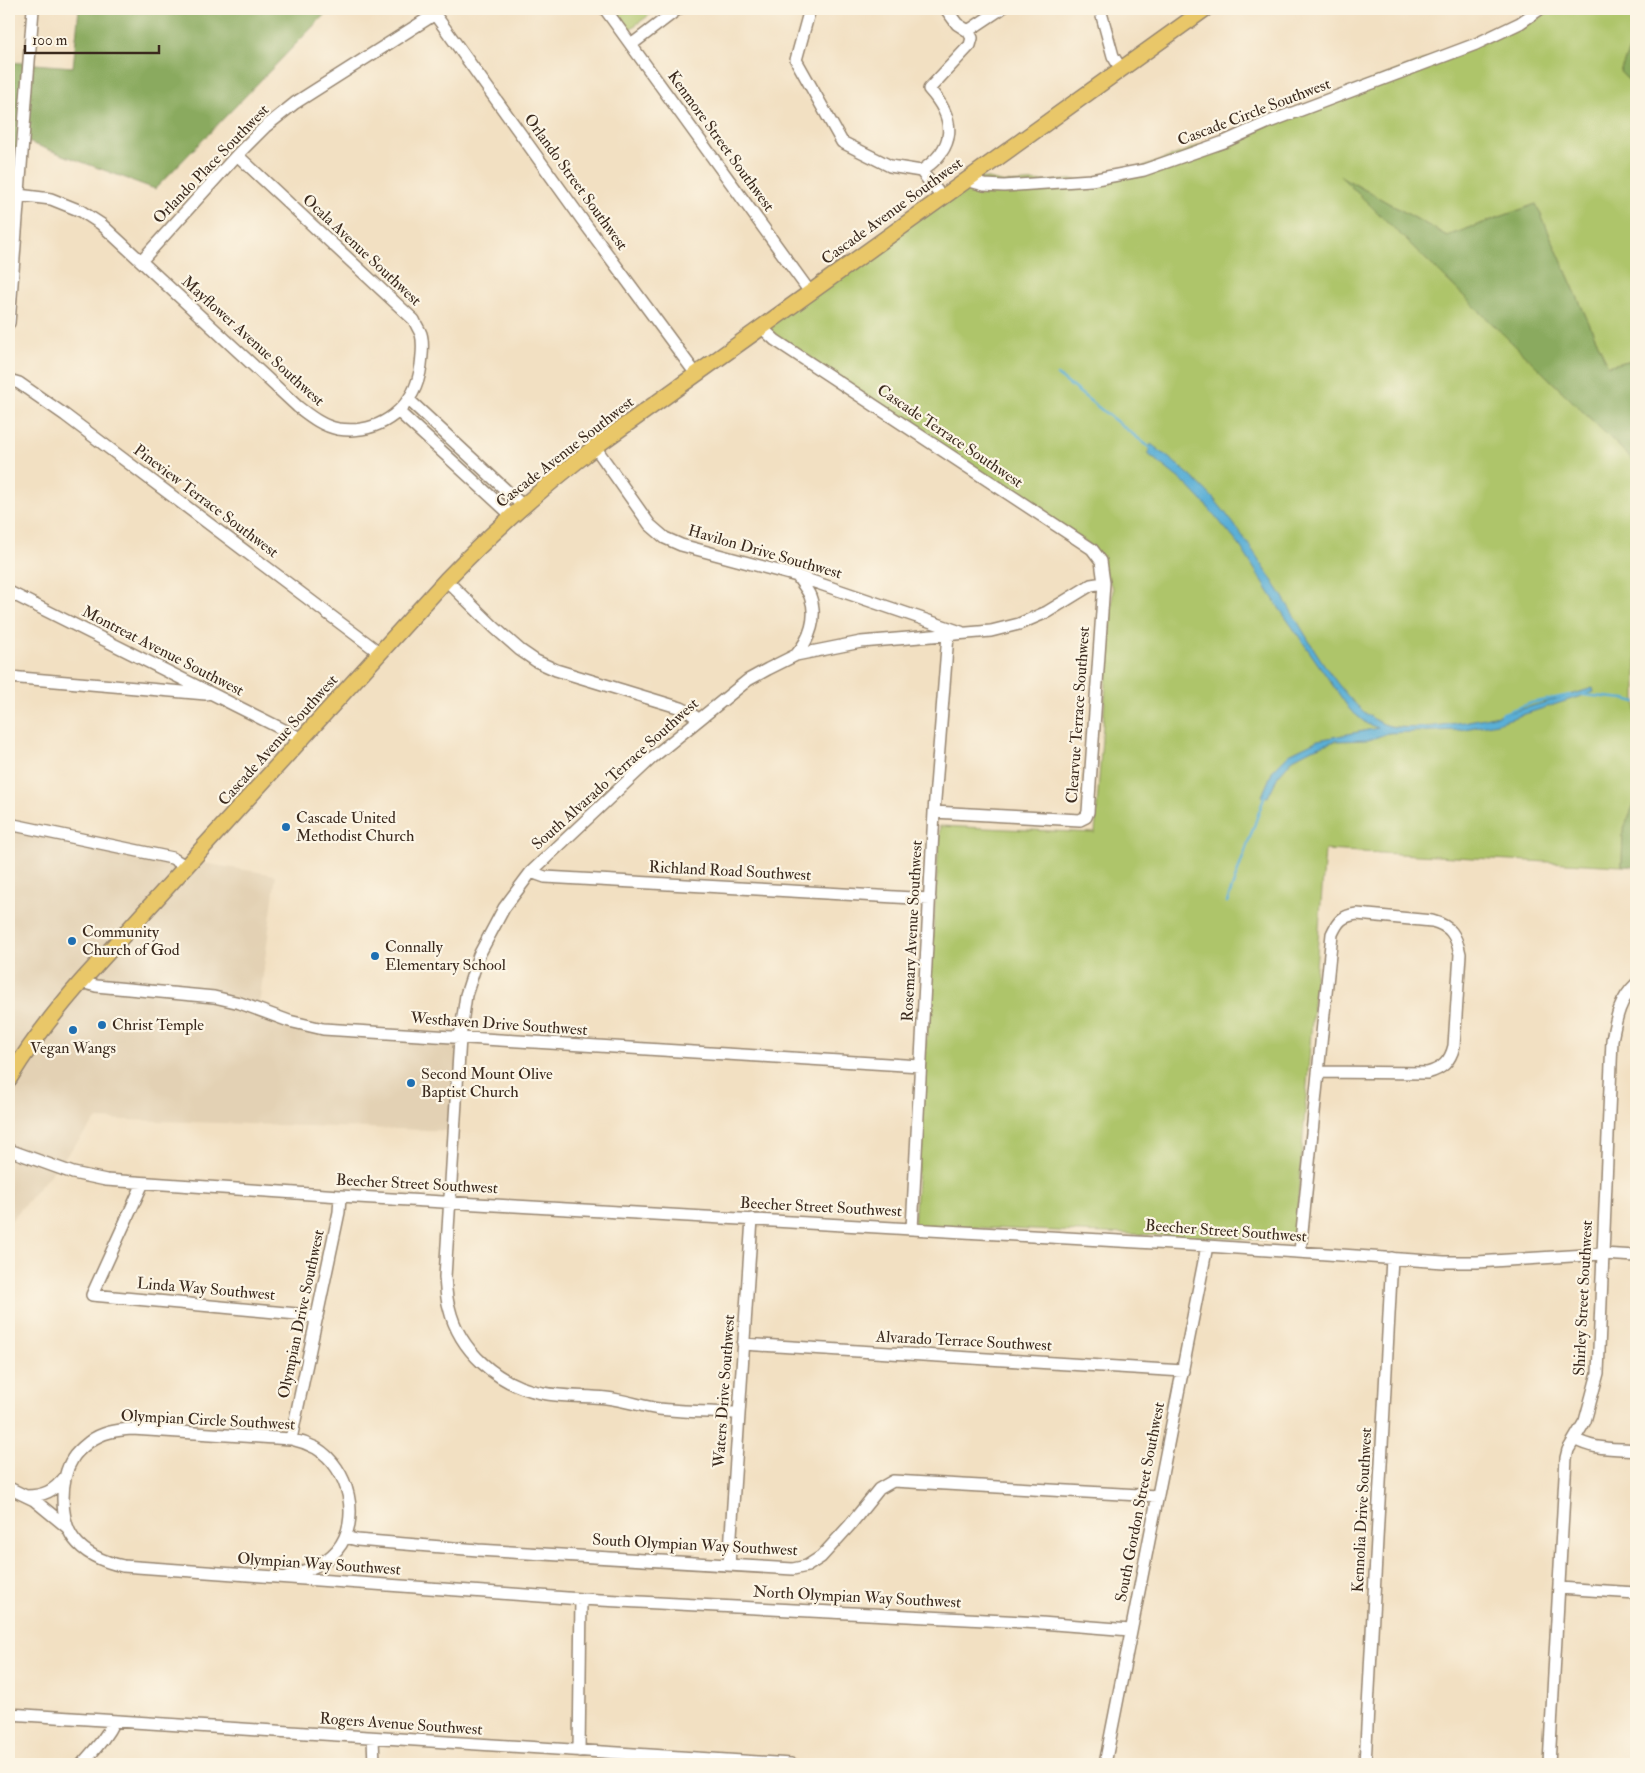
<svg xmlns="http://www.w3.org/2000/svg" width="1645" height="1773" font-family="'IM FELL Double Pica',serif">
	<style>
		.built { fill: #e3d1b4 }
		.green { fill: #aec56b; stroke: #747844 }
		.forest { fill: #8aaa5f; stroke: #626a3e }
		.water { fill: #5aafd6; stroke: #4a6c7a }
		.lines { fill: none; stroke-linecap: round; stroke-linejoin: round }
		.stream { stroke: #5aafd6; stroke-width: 2.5 }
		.minor-casing { stroke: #968570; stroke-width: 14 }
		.major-casing { stroke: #968570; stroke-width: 18 }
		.minor { stroke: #fff; stroke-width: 11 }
		.major { stroke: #e9c769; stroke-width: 15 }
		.poi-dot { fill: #1f6fb2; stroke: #fcf5e5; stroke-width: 2 }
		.labels { text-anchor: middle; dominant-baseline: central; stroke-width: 4.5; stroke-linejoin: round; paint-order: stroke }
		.street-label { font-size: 16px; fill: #3b2a1e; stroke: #fcf5e5 }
		.poi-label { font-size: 16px; fill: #3b2a1e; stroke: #fcf5e5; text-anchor: start }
	</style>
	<rect width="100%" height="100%" fill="#fcf5e5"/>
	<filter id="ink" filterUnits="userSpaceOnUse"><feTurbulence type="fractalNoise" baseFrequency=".02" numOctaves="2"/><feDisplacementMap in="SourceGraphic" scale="10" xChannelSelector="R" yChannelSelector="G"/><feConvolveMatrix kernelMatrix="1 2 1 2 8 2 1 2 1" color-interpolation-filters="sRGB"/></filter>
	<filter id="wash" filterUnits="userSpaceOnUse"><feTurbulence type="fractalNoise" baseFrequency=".0096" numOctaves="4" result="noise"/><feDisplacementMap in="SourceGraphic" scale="20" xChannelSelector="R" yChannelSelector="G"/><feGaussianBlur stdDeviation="1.12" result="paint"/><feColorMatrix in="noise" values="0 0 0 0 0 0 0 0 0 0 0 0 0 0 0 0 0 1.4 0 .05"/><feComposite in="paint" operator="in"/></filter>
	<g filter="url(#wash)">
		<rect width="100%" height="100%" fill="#f2e0c2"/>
		<!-- built -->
		<path class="built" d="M 9,824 L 190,861 L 276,875 L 259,1006 L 308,1029 L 465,1041 L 455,1131 L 97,1119 L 9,1223 Z"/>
		<!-- green -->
		<path class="green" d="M 611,9 L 658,9 L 627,31 Z
			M 1533,9 L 1636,9 L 1636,33 L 1620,72 L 1636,87 L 1636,359 L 1608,366 L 1536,204 L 1447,236 L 1342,177 L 1636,463 L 1636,799 L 1623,831 L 1622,866 L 1325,850 L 1295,1241 L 914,1225 L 940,826 L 1095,833 L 1113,589 L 1090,545 L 757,329 L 975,176 L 1005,183 L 1114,178 L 1507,29 Z"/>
		<!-- forest -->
		<path class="forest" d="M 79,9 L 330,9 L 155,189 L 28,142 L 9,158 L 9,62 L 73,67 Z
			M 1636,33 L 1636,87 L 1620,72 Z
			M 1340,176 L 1447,236 L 1536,204 L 1608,366 L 1636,359 L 1636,463 Z
			M 1636,799 L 1636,867 L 1622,866 L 1623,831 Z"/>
		<!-- water -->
		<path class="water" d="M 1151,444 C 1177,464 1203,484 1223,510 C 1243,535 1260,561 1277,588 C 1302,625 1344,715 1390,726 C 1407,729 1426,727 1442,725 C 1494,719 1543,703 1593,688 L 1594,692 L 1497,723 L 1459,730 L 1388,733 L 1369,740 L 1335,741 L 1312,749 L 1293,759 L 1278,776 L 1268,797 L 1262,796 L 1273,770 L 1289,754 L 1318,740 L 1378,728 L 1367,724 L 1350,710 L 1279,608 L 1240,546 L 1206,505 L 1186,484 L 1148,454 Z"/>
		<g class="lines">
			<!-- stream -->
			<path class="stream" d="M 1057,375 L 1153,450
				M 1583,695 L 1625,699 L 1636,702
				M 1501,714 L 1531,703 L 1570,695
				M 1227,902 L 1265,795"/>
		</g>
	</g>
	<g filter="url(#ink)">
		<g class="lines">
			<defs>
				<path id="minor" d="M 431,9 L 583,221 L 696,374
					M 605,9 L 810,292
					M 810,9 L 796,60 L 842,142 L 890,166 L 921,171 L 942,197
					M 946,9 L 957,24 L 968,31
					M 1100,9 L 1113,56 L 1121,69
					M 631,45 L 678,9
					M 921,171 C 956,148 957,120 929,89 L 970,45 L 972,38 L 968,31 L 1001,9
					M 966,180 L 984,185 L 1004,186 L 1091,180 L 1144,170 L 1224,142 L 1269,122 L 1476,44 L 1520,23 L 1540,9
					M 18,195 L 51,199 L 81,211 L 101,224 L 298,407 C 310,416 322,426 338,429 C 381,435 416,407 421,365 C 422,355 424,344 421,334 C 419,329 416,325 414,320 L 237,155
					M 141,261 L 237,155 L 265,127 L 295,103 L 435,14
					M 9,323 L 33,9
					M 761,327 L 775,340 L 1092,549 L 1101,561 L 1104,583 L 1088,812 L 1086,817 L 1080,820 L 934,812
					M 9,380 L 19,383 L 65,415 L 380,653
					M 409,400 L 522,505
					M 399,412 L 511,515
					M 595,447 L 650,525 L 665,538 L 681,545 L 797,576 L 961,632
					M 446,580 L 495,628 L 520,650 L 536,661 L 556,670 L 681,708 L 689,712 L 698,719
					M 9,592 L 302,739
					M 796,655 C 810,639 818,617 810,596 C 807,589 801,582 797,576
					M 9,677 L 206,694
					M 9,824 L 172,858 L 187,867
					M 531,872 L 545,877 L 930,899
					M 81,982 L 96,986 L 214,997 L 240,1003 L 289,1021 L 323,1029 L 920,1066
					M 9,1150 L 73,1173 L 106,1180 L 340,1196 L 1207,1246 L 1444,1262 L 1477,1262 L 1602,1254 L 1636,1256
					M 143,1183 L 92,1295 L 297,1314 L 317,1318
					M 912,1229 L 934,812 L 948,635
					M 1300,1252 L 1332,934 C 1338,921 1342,916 1357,914 L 1432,921 C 1451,926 1456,935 1460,954 L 1454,1046 C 1450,1062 1442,1069 1427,1073 L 1318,1072
					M 743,1344 L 1183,1371
					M 739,1413 C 712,1412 685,1412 659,1409 C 641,1406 624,1400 606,1398 C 585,1396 563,1397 542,1393 C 498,1385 459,1351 449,1307 C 446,1298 446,1287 445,1277 L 460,1038 L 466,995 L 479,955 L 504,908 L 531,872 L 653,757 L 748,680 L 768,669 L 796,655 L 861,642 L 991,631 L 1019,624 L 1047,612 L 1091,585 L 1104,583
					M 291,1439 L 339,1212 L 340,1196
					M 1575,1439 C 1593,1450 1615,1448 1636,1450
					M 9,1488 L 34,1500 L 68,1528
					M 26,1496 C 44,1496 54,1491 65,1477
					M 345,1537 L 357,1540 L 478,1550 L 793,1569 L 807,1566 L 821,1557 L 850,1525 L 879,1489 L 893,1481 L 1157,1496
					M 729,1565 L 752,1219
					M 287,1577 C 305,1571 324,1565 337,1550 C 362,1520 349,1468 316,1448 C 308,1444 300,1441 291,1439 L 132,1429 C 117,1430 102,1432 89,1442 C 84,1446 76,1453 73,1458 C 60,1478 59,1519 74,1539 C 86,1555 104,1562 123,1566 L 581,1599 L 1041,1623 L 1130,1630
					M 1559,1588 L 1636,1593
					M 9,1714 L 791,1764
					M 373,1738 L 374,1764
					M 579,1751 L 581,1599
					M 82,1764 C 94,1750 106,1738 114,1721
					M 1105,1764 L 1207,1246
					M 1365,1764 L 1392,1258
					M 1549,1764 L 1566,1458 L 1568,1450 L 1585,1421 L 1598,1373 L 1612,1040 C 1616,1019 1619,1000 1636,984"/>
				<path id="major" d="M 9,1079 C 30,1044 54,1013 81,982 L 446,580 C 493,531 542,488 595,447 L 1205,9"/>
			</defs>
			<!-- minor casing -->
			<use href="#minor" class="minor-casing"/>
			<!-- major casing -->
			<use href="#major" class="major-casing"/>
			<!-- minor -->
			<use href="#minor" class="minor"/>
			<!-- major -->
			<use href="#major" class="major"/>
		</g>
	</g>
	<!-- markers -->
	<g class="poi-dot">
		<circle cx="286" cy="827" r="5"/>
		<circle cx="72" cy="941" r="5"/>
		<circle cx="375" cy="956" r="5"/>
		<circle cx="102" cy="1025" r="5"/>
		<circle cx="73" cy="1030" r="5"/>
		<circle cx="411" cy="1083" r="5"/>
	</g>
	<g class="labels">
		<!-- street labels -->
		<g class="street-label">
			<text transform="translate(1254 112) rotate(-21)">Cascade Circle Southwest</text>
			<text transform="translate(721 141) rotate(54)">Kenmore Street Southwest</text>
			<text transform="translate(211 164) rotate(-46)">Orlando Place Southwest</text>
			<text transform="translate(576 182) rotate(54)">Orlando Street Southwest</text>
			<text transform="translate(892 211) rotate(-36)">Cascade Avenue Southwest</text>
			<text transform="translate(362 250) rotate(43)">Ocala Avenue Southwest</text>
			<text transform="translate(253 341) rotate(42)">Mayflower Avenue Southwest</text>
			<text transform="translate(950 436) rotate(34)">Cascade Terrace Southwest</text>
			<text transform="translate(565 452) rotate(-38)">Cascade Avenue Southwest</text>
			<text transform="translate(206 501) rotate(37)">Pineview Terrace Southwest</text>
			<text transform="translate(765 552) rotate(16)">Havilon Drive Southwest</text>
			<text transform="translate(163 651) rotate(27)">Montreat Avenue Southwest</text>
			<text transform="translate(1078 715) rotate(-86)">Clearvue Terrace Southwest</text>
			<text transform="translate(278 740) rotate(-48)">Cascade Avenue Southwest</text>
			<text transform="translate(615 774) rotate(-42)">South Alvarado Terrace Southwest</text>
			<text transform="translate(730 871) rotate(3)">Richland Road Southwest</text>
			<text transform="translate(912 931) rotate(-87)">Rosemary Avenue Southwest</text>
			<text transform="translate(499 1024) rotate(4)">Westhaven Drive Southwest</text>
			<text transform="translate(417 1184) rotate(3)">Beecher Street Southwest</text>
			<text transform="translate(821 1207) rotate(3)">Beecher Street Southwest</text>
			<text transform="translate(1226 1231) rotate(4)">Beecher Street Southwest</text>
			<text transform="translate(206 1289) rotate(5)">Linda Way Southwest</text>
			<text transform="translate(1583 1298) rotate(-87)">Shirley Street Southwest</text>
			<text transform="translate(301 1314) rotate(-78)">Olympian Drive Southwest</text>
			<text transform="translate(964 1341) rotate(3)">Alvarado Terrace Southwest</text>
			<text transform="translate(724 1391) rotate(-86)">Waters Drive Southwest</text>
			<text transform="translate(208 1420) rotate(3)">Olympian Circle Southwest</text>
			<text transform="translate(1140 1502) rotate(-79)">South Gordon Street Southwest</text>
			<text transform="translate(1362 1510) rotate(-87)">Kennolia Drive Southwest</text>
			<text transform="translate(695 1545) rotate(3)">South Olympian Way Southwest</text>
			<text transform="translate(319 1564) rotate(4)">Olympian Way Southwest</text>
			<text transform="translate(857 1597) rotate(3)">North Olympian Way Southwest</text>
			<text transform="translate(401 1724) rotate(4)">Rogers Avenue Southwest</text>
		</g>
		<!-- poi labels -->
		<g class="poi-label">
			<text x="296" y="818">Cascade United<tspan x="296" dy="18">Methodist Church</tspan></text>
			<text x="82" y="932">Community<tspan x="82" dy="18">Church of God</tspan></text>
			<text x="385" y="947">Connally<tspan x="385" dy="18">Elementary School</tspan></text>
			<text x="112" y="1025">Christ Temple</text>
			<text x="73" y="1048" text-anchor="middle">Vegan Wangs</text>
			<text x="421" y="1074">Second Mount Olive<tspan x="421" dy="18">Baptist Church</tspan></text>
		</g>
	</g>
	<!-- margin -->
	<rect width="1645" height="1773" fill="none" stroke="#fcf5e5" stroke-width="30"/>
	<!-- scale -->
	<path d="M25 45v8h134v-8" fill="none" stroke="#3b2a1e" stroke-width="2.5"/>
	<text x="32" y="45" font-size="15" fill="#3b2a1e" stroke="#fcf5e5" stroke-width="4" paint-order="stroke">100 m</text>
</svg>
